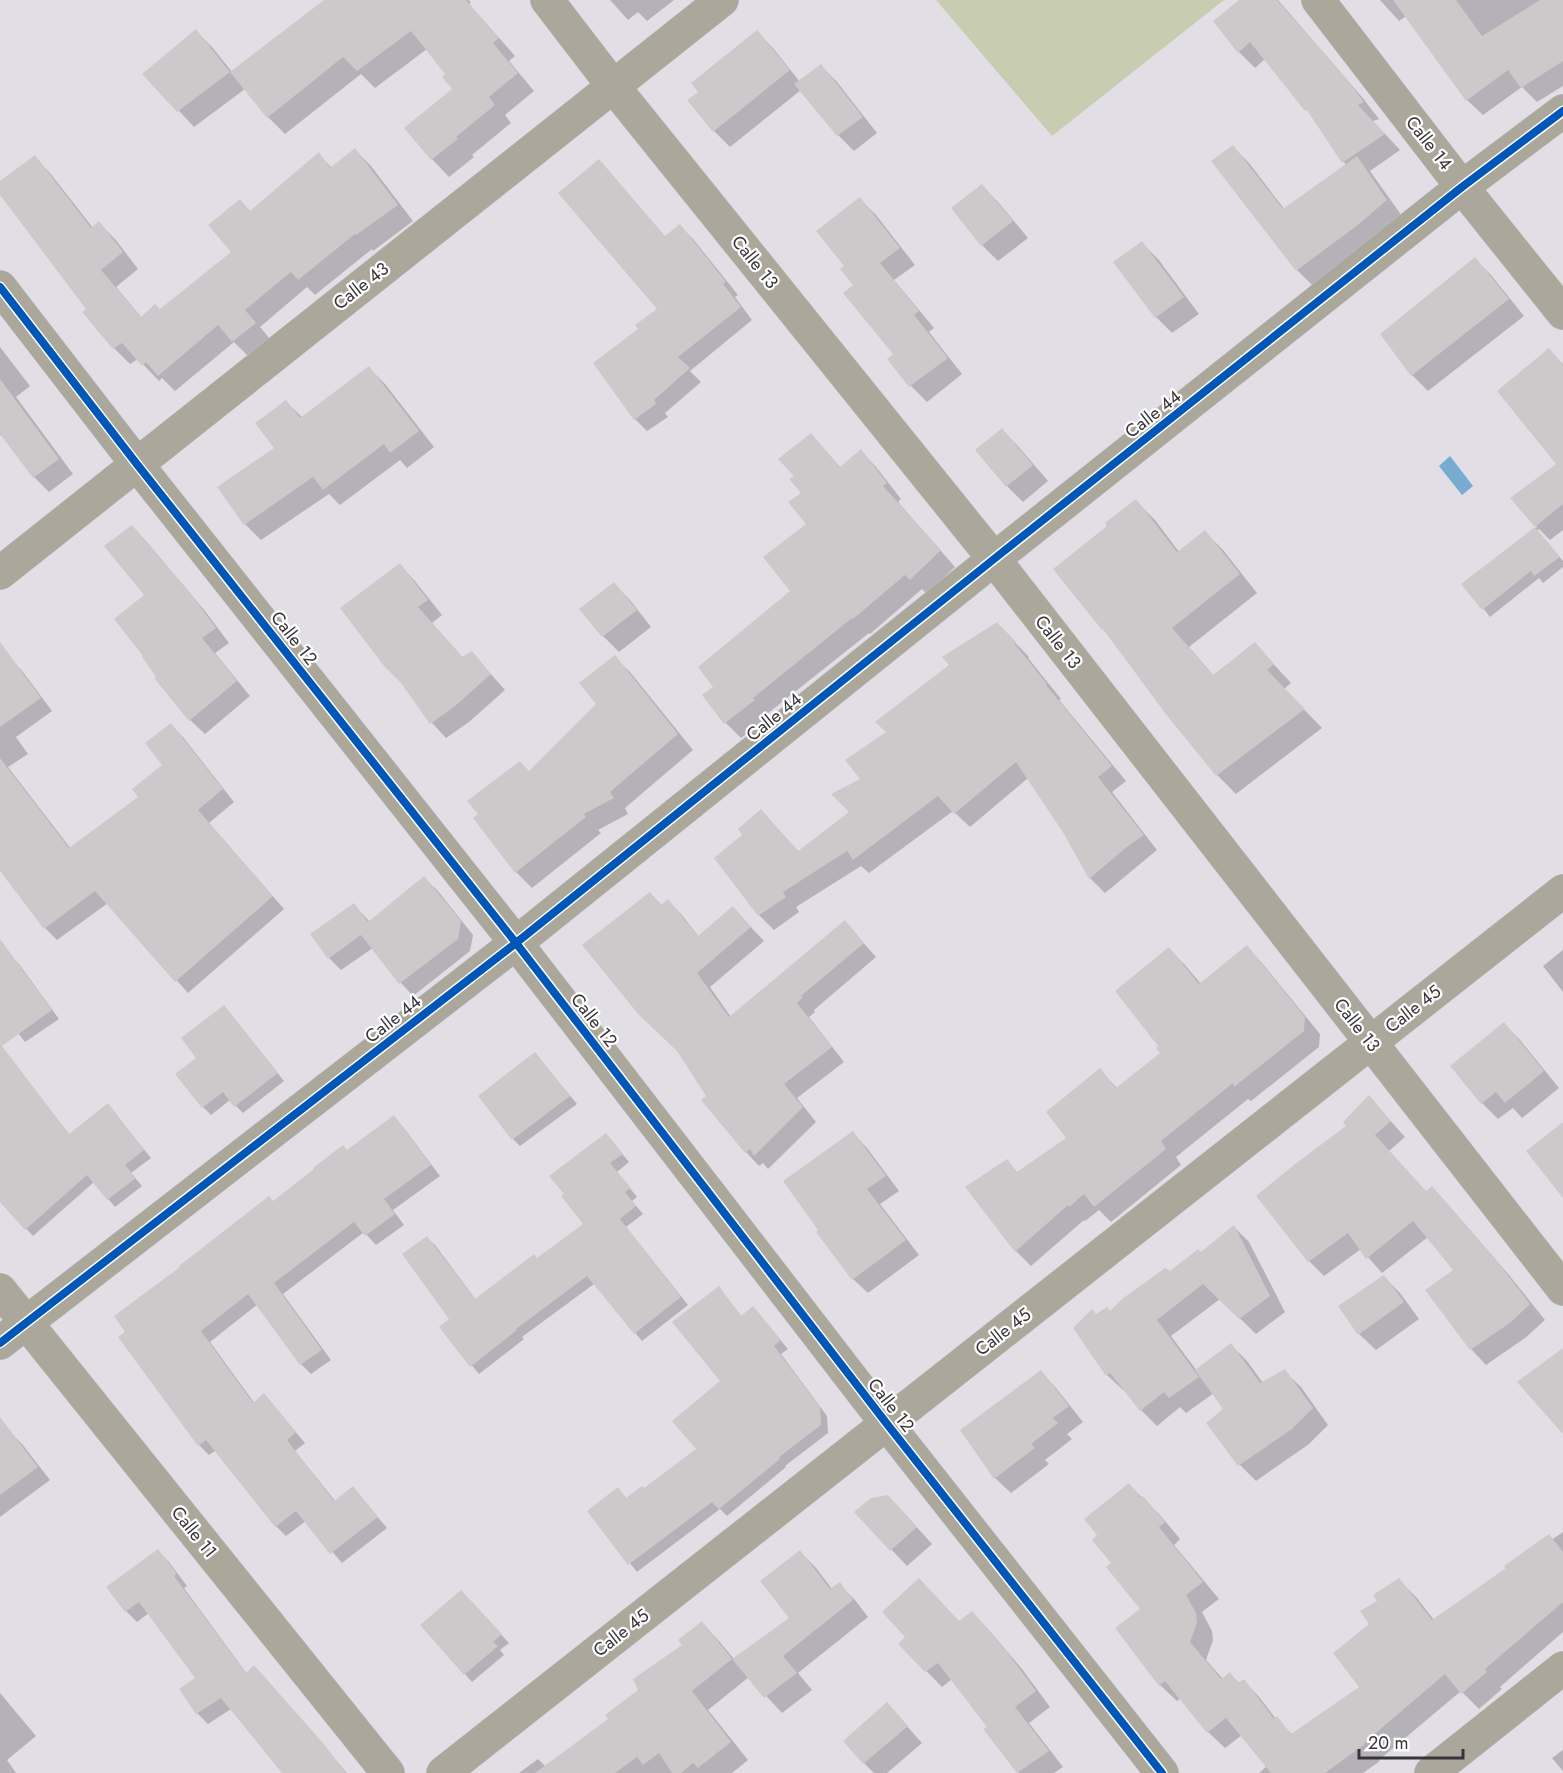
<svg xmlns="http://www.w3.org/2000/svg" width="1563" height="1773" font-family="Jost,sans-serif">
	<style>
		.green { fill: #c8ccb0 }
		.water { fill: #77abd0 }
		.shadow { fill: #0003 }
		.building { fill: #ccc9ca }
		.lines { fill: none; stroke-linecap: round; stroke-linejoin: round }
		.minor-casing { stroke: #c0bdc3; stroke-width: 34 }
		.minor { stroke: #aca79b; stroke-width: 33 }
		.cycleway-casing { stroke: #fff; stroke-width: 11 }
		.cycleway { stroke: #0057b8; stroke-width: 8 }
		.labels { text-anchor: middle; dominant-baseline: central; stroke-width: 4.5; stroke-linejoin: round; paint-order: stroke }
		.street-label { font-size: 18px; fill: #37343a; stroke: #fff }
	</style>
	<rect width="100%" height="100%" fill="#e2dee6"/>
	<!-- green -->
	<path class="green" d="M 936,0 L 1224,0 L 1052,136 Z"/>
	<!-- water -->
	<path class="water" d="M 1450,456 L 1473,486 L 1462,495 L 1439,466 Z"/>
	<!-- shadow -->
	<path class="shadow" d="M 326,0 L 469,0 L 471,3 L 469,4 L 515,56 L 509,61 L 534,91 L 505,115 L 511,123 L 472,155 L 474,157 L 449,177 L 432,159 L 406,128 L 454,89 L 447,75 L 427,49 L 375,88 L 361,74 L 285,134 L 268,117 L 245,89 L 194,127 L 145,74 L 196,31 L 212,47 L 232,72 Z
		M 610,0 L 674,0 L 647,21 L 638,12 L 628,20 Z
		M 1241,0 L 1278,0 L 1362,97 L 1379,119 L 1373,121 L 1400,150 L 1370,171 L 1402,216 L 1313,286 L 1297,270 L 1233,147 L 1249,163 L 1285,210 L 1346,165 L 1315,119 L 1265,59 L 1255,68 L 1239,52 L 1216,22 Z
		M 1380,0 L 1563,0 L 1563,86 L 1537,102 L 1522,87 L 1483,115 L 1467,100 L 1406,16 L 1399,21 Z
		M 757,32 L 773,48 L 800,82 L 821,66 L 837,82 L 877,133 L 854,151 L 838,135 L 801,90 L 730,147 L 714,131 L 700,92 Z
		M 355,150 L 371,166 L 413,221 L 373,251 L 372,249 L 315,295 L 307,287 L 260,327 L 270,339 L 249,357 L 234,342 L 175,391 L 162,378 L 159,381 L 138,359 L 130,364 L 114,348 L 84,312 L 88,309 L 0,193 L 0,183 L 34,157 L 50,173 L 93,228 L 99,223 L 115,239 L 138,269 L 116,287 L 142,318 L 160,310 L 233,252 L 240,201 L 251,212 L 318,154 L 332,168 Z
		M 982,186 L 998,202 L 1028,238 L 998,261 L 982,245 L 953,209 Z
		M 860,199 L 876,215 L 915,265 L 894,280 L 934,328 L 929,332 L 962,374 L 927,402 L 911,386 L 889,359 L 895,354 L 855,286 L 846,267 Z
		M 680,226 L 693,239 L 738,295 L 735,297 L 752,320 L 690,371 L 701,382 L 665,413 L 668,417 L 647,431 L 635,419 L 640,330 L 660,310 Z
		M 1142,243 L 1158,259 L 1199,314 L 1172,333 L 1156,317 Z
		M 1475,259 L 1491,275 L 1524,316 L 1428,391 L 1412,375 Z
		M 0,347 L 30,386 L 16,397 L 73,474 L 49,492 L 34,477 L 2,434 L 0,436 Z
		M 1549,350 L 1563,364 L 1563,530 L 1550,540 L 1539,529 L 1537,531 L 1563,561 L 1563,567 L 1543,583 L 1539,578 L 1490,617 L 1464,584 L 1537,527 L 1512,498 L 1559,464 Z
		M 369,368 L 385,384 L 434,447 L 407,468 L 400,460 L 340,505 L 329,494 L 261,540 L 245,524 L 276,448 L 286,402 L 303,418 Z
		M 1002,430 L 1018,446 L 1048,481 L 1023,502 L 1007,486 Z
		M 811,435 L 841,468 L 861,451 L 876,467 L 901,499 L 898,502 L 955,567 L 927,594 L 922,589 L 870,634 L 869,633 L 767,714 L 769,717 L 741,738 L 726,723 L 704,695 L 715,687 L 792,591 L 808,525 L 803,493 L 796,476 Z
		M 1136,501 L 1155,520 L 1179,552 L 1205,532 L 1223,550 L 1257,593 L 1189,647 L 1214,676 L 1255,644 L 1291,683 L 1284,689 L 1322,728 L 1236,794 L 1217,775 L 1103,629 L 1110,526 Z
		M 132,527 L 146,541 L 205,611 L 229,643 L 215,653 L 250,696 L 205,734 L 190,720 L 158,677 L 145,656 L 146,595 Z
		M 400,565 L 414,580 L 442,615 L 432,623 L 463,658 L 472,653 L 505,690 L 469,722 L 446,738 L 432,723 L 402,682 Z
		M 614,584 L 630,600 L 651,627 L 619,652 L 603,636 L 582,609 Z
		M 997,624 L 1029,657 L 1028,658 L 1061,699 L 1059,700 L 1126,781 L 1112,792 L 1157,850 L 1105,893 L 1090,878 L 1065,834 L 1028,778 L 970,827 L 953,811 L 869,873 L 861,866 L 796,907 L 799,912 L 774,930 L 759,915 L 716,858 L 744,835 L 761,811 L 799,852 L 851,812 L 862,780 L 888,732 L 951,665 Z
		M 614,657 L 630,672 L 693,750 L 625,808 L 628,814 L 598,830 L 601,833 L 532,888 L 516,872 L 480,814 L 529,773 L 598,704 Z
		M 11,659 L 23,672 L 52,711 L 16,737 L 28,754 L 8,767 L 71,849 L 140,797 L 165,765 L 171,725 L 183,737 L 234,802 L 209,823 L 284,909 L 188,993 L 108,903 L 57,940 L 45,928 L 0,869 L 0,667 Z
		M 424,878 L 437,890 L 473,935 L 470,951 L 413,996 L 401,983 L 373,948 L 341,970 L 329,958 L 354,905 L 370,922 Z
		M 650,894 L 663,906 L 668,901 L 682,915 L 699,937 L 733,908 L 764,941 L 710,987 L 731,1017 L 845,922 L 876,957 L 814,1010 L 815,1012 L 809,1017 L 844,1062 L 797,1098 L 816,1122 L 768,1169 L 763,1163 L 759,1166 L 746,1152 L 708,1096 Z
		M 1247,947 L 1262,963 L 1320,1034 L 1319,1047 L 1251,1101 L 1248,1099 L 1176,1157 L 1181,1165 L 1111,1222 L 1099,1210 L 1085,1221 L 1084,1220 L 1031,1266 L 1016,1251 L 1007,1161 L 1018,1173 L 1068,1138 L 1100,1070 L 1118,1089 L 1162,1053 L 1169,949 L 1185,965 L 1201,984 Z
		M 1563,950 L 1563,992 L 1543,966 Z
		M 11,956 L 19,964 L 59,1019 L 25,1042 L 0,1010 L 0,964 Z
		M 231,1015 L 284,1081 L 243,1113 L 230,1100 L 211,1115 L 203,1107 L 198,1058 Z
		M 1504,1024 L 1520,1040 L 1559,1088 L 1522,1118 L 1513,1108 L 1498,1119 L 1482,1103 L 1452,1066 Z
		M 0,1048 L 70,1135 L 108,1105 L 151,1158 L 131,1173 L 142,1186 L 115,1207 L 94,1182 L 33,1236 L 0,1200 Z
		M 535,1054 L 577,1104 L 520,1146 L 513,1139 Z
		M 1369,1097 L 1405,1137 L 1389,1151 L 1426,1192 L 1447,1204 L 1509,1275 L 1545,1320 L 1525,1338 L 1486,1365 L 1471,1349 L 1427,1291 L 1455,1270 L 1428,1237 L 1382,1273 L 1361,1249 L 1324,1276 L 1309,1261 L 1348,1127 Z
		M 393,1117 L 403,1127 L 440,1176 L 393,1210 L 404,1225 L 376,1245 L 364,1232 L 283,1294 L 331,1360 L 311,1374 L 301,1364 L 258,1304 L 210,1342 L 255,1404 L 264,1395 L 305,1443 L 295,1451 L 336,1502 L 353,1488 L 387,1528 L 342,1563 L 306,1521 L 286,1536 L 276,1526 L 216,1450 L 209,1455 L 199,1445 L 120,1337 L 274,1203 L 347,1152 Z
		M 853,1133 L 867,1148 L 899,1191 L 880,1204 L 919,1255 L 868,1293 L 853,1279 Z
		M 613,1143 L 629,1162 L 617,1172 L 637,1197 L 632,1201 L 643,1214 L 626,1227 L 688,1305 L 642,1341 L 594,1284 L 522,1337 L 524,1339 L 479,1374 L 441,1328 L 451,1320 L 427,1238 L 435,1245 L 476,1300 L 537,1259 L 585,1225 Z
		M 1234,1227 L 1249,1242 L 1285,1312 L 1256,1334 L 1220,1299 L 1171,1336 L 1197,1371 L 1231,1345 L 1247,1361 L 1263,1383 L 1284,1371 L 1301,1387 L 1328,1425 L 1309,1444 L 1256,1481 L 1240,1465 L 1208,1423 L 1225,1409 L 1214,1393 L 1186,1413 L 1180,1407 L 1157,1426 L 1141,1410 L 1125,1389 L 1123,1390 L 1107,1375 L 1096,1316 L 1110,1313 L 1201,1254 Z
		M 1383,1276 L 1400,1293 L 1419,1319 L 1376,1350 L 1359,1334 Z
		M 719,1288 L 742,1317 L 760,1316 L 788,1349 L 781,1354 L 827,1416 L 828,1433 L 785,1466 L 786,1467 L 727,1516 L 720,1509 L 637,1572 L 589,1511 L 618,1489 L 627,1499 L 644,1490 L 698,1449 L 722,1382 Z
		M 1041,1372 L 1056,1388 L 1083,1422 L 1067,1434 L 1072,1439 L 1045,1460 L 1049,1464 L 1011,1493 L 995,1478 L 962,1431 Z
		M 9,1431 L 22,1444 L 50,1480 L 0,1517 L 0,1438 Z
		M 1129,1485 L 1160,1515 L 1180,1539 L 1174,1545 L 1219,1599 L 1202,1612 L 1212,1631 L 1213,1640 L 1206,1660 L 1223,1679 L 1230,1674 L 1240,1684 L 1244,1681 L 1260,1698 L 1276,1719 L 1293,1735 L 1361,1687 L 1371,1624 L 1379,1601 L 1399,1580 L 1416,1597 L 1434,1620 L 1563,1532 L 1563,1632 L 1500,1687 L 1502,1689 L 1479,1709 L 1461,1691 L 1379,1760 L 1380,1761 L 1363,1773 L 1259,1773 L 1267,1766 L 1242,1735 L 1225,1748 L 1208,1732 L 1181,1698 L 1177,1701 L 1160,1685 L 1142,1609 L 1113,1564 Z
		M 856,1512 L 904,1513 L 932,1544 L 907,1566 Z
		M 158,1551 L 169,1562 L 187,1586 L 184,1588 L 247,1674 L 265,1678 L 347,1773 L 284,1773 L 231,1709 L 208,1724 L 197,1713 L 181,1689 L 197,1678 L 149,1613 L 137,1622 L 126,1611 L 108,1587 Z
		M 800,1552 L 816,1568 L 832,1589 L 839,1584 L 855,1600 L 868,1617 L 798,1673 L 812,1690 L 782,1713 L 749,1677 L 708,1710 L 748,1760 L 732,1773 L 519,1773 L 538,1759 L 546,1767 L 610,1719 L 684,1645 L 702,1623 L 719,1641 L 734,1659 L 791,1618 Z
		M 471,1602 L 509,1643 L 500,1650 L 504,1655 L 472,1682 L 465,1674 Z
		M 972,1613 L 987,1628 L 1022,1669 L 1050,1707 L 1029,1723 L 1063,1767 L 1054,1773 L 1019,1773 L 985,1730 L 989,1727 L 952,1679 L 942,1687 L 900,1644 L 908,1637 L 959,1622 Z
		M 0,1693 L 36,1736 L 7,1760 L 16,1773 L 0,1773 Z
		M 887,1704 L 922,1743 L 887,1773 L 874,1773 L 864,1763 Z
		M 1563,1750 L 1563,1771 L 1552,1758 Z"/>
	<!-- building -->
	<path class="building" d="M 324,0 L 466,0 L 499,38 L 493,43 L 518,73 L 489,97 L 495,105 L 456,137 L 458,139 L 431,160 L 404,128 L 452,89 L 442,77 L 445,74 L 411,31 L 357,71 L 343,57 L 267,118 L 230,72 Z
		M 1239,0 L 1277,0 L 1346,78 L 1364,102 L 1358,105 L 1385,134 L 1342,163 L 1307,110 L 1305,111 L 1250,42 L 1238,53 L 1213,21 Z
		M 1393,0 L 1456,0 L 1482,36 L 1540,0 L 1563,0 L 1563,61 L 1521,88 L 1508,70 L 1466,101 Z
		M 196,29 L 230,72 L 177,112 L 142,74 Z
		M 757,30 L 790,70 L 713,132 L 687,100 L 698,92 L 691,83 Z
		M 821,64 L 863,117 L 837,136 L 794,84 Z
		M 1233,145 L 1283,209 L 1357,156 L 1387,200 L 1359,224 L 1296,271 L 1211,161 Z
		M 355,148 L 398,205 L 356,235 L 355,234 L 298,280 L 291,272 L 245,310 L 256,323 L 232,342 L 218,325 L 158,376 L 146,362 L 142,366 L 122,343 L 113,349 L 82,312 L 86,309 L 0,195 L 0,181 L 35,155 L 91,228 L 99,221 L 123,252 L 101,270 L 141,317 L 155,304 L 160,309 L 231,252 L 208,225 L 240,199 L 250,211 L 319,152 L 330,168 Z
		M 599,159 L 665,236 L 680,224 L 726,282 L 723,284 L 741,307 L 678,357 L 690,368 L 654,400 L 656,404 L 634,420 L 593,363 L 638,329 L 635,325 L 657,309 L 558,193 Z
		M 982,184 L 1013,221 L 981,246 L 951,208 Z
		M 860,197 L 900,248 L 880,263 L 919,311 L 914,315 L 948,358 L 909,387 L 887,359 L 893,354 L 843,293 L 853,285 L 840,269 L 844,266 L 816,231 Z
		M 1142,241 L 1184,297 L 1155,318 L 1113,262 Z
		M 1475,257 L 1509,299 L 1411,376 L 1380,334 Z
		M 1549,348 L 1563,365 L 1563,504 L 1535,527 L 1510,498 L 1556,464 L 1497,391 Z
		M 369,366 L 419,431 L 390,453 L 384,444 L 323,490 L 313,477 L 244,525 L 217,487 L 274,448 L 255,423 L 286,400 L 300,418 Z
		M 0,379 L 59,459 L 33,478 L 0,434 Z
		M 1002,428 L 1033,465 L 1006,487 L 975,450 Z
		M 811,433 L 840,467 L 861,449 L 887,483 L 883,486 L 941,550 L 910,580 L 905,575 L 853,619 L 852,618 L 753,698 L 755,700 L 724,724 L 702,695 L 713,687 L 698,667 L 790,591 L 763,557 L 806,524 L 788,502 L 801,493 L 789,479 L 794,476 L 778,459 Z
		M 1136,499 L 1177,552 L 1205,530 L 1240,574 L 1172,628 L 1213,675 L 1255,642 L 1274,664 L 1267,670 L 1305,709 L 1216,776 L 1165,713 L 1103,629 L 1102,630 L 1053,569 L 1107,526 L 1105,523 Z
		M 132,525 L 191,594 L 216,628 L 202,638 L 237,681 L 189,721 L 154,678 L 156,677 L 142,657 L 143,656 L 114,619 L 144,595 L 104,546 Z
		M 1535,527 L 1560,557 L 1534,576 L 1531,571 L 1482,610 L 1461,584 Z
		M 400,563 L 428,600 L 418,607 L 462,657 L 472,651 L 491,674 L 454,707 L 430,724 L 401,683 L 384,666 L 340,608 Z
		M 614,582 L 637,610 L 602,637 L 579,609 Z
		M 997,622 L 1016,642 L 1014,643 L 1047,684 L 1046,685 L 1112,766 L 1098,777 L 1144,835 L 1128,846 L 1089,879 L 1064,834 L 1016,762 L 954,814 L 938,796 L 853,860 L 847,851 L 783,892 L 786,897 L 758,916 L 714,858 L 742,835 L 738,829 L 761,809 L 798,851 L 849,812 L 831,794 L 860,779 L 845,760 L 886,732 L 875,722 L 949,665 L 942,657 Z
		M 0,642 L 41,698 L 0,727 Z
		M 615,655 L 678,734 L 610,792 L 614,798 L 584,814 L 586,817 L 515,873 L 473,818 L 478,814 L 467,801 L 520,761 L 529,771 L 596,704 L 579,683 Z
		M 171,723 L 223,789 L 198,810 L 273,896 L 175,982 L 95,891 L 44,929 L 0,871 L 0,758 L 69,848 L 138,797 L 132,789 L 162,765 L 145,743 Z
		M 424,876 L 461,921 L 458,939 L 399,984 L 361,935 L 328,959 L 310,934 L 354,903 L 368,922 Z
		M 650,892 L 661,905 L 668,899 L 698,936 L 733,906 L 751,927 L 697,973 L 729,1017 L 845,920 L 864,943 L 801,996 L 803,997 L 797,1003 L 832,1047 L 784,1084 L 803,1107 L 754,1156 L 750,1149 L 745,1153 L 701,1100 L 706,1096 L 677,1051 L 639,1015 L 582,945 Z
		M 0,939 L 52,1010 L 2,1046 L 69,1134 L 108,1103 L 144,1150 L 125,1165 L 136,1178 L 107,1200 L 87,1175 L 25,1230 L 0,1202 Z
		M 1247,945 L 1305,1017 L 1304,1031 L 1234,1087 L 1233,1083 L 1161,1141 L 1166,1149 L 1094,1207 L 1084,1194 L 1069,1207 L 1068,1205 L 1015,1252 L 965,1187 L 1007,1159 L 1017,1172 L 1066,1138 L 1046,1112 L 1100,1068 L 1116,1088 L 1160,1053 L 1156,1048 L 1158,1046 L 1115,991 L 1169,947 L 1199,984 Z
		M 224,1005 L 278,1073 L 234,1107 L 223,1092 L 202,1108 L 175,1074 L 196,1058 L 181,1038 Z
		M 1504,1022 L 1544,1071 L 1505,1103 L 1496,1092 L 1481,1104 L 1450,1066 Z
		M 535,1052 L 570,1096 L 512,1140 L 478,1096 Z
		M 1369,1095 L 1391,1121 L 1375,1135 L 1426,1191 L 1432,1186 L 1494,1257 L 1530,1304 L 1510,1323 L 1470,1350 L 1425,1290 L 1453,1270 L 1413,1221 L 1366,1259 L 1348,1233 L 1308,1262 L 1256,1196 L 1295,1164 L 1346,1126 L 1343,1122 Z
		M 394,1115 L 431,1165 L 384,1199 L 395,1214 L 365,1236 L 354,1222 L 274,1283 L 322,1350 L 300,1365 L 248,1294 L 201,1331 L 253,1403 L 264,1393 L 296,1432 L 287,1440 L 334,1501 L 353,1486 L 378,1517 L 330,1554 L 296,1511 L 275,1527 L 206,1440 L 198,1446 L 118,1337 L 125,1332 L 114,1316 L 180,1267 L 179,1266 L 269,1196 L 273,1201 L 314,1169 L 313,1168 L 343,1145 L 347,1150 Z
		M 1563,1122 L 1563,1198 L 1526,1151 Z
		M 853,1131 L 886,1176 L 867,1189 L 906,1240 L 852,1280 L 816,1232 L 818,1230 L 783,1181 Z
		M 606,1133 L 623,1154 L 610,1163 L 631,1188 L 625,1192 L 636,1206 L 620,1219 L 681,1297 L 634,1334 L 587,1276 L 516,1329 L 517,1330 L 470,1367 L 439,1327 L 449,1319 L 402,1254 L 427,1236 L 475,1299 L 534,1254 L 537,1258 L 583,1224 L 561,1196 L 564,1194 L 549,1176 Z
		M 1234,1225 L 1270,1296 L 1239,1319 L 1203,1284 L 1157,1320 L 1199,1377 L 1169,1398 L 1164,1392 L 1140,1411 L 1110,1373 L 1106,1376 L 1073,1328 L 1092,1309 L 1096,1314 L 1107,1307 L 1110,1311 L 1122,1299 L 1165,1268 L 1170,1271 L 1198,1249 L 1201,1252 Z
		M 1384,1275 L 1404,1302 L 1358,1335 L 1338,1306 Z
		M 719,1286 L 741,1316 L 753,1306 L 781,1340 L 774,1346 L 820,1407 L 821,1425 L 779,1457 L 780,1459 L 719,1509 L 712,1502 L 628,1565 L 587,1511 L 618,1487 L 626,1498 L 642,1486 L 644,1488 L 696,1449 L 672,1421 L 720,1381 L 672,1322 Z
		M 1231,1343 L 1260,1383 L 1285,1369 L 1313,1408 L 1292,1429 L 1238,1466 L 1206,1423 L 1223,1409 L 1195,1370 Z
		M 1563,1348 L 1563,1434 L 1517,1382 Z
		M 1041,1370 L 1069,1406 L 1053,1418 L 1058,1423 L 1031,1444 L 1035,1448 L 994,1479 L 960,1430 Z
		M 0,1417 L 38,1467 L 0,1495 Z
		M 1129,1483 L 1141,1498 L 1143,1496 L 1165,1522 L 1159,1527 L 1203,1582 L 1186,1595 L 1196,1613 L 1197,1623 L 1190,1642 L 1221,1679 L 1230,1672 L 1238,1683 L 1244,1679 L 1274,1719 L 1277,1716 L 1291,1734 L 1359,1687 L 1333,1653 L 1369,1624 L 1360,1611 L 1377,1601 L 1373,1595 L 1399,1578 L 1432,1620 L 1506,1568 L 1504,1566 L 1549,1534 L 1563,1552 L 1563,1602 L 1485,1669 L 1487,1672 L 1461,1694 L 1445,1674 L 1364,1743 L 1365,1744 L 1325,1773 L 1271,1773 L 1226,1718 L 1207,1733 L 1165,1681 L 1159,1686 L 1115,1628 L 1140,1609 L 1106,1567 L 1111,1563 L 1092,1540 L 1097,1535 L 1084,1519 Z
		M 888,1495 L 917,1527 L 890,1551 L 854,1512 L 871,1498 Z
		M 158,1549 L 177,1574 L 174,1576 L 246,1673 L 254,1665 L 323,1743 L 346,1773 L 282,1773 L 221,1698 L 196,1714 L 179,1689 L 195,1678 L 139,1602 L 125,1612 L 106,1587 Z
		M 800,1550 L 830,1589 L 840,1582 L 853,1600 L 783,1656 L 797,1673 L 764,1698 L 732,1659 L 789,1618 L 760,1581 Z
		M 919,1578 L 959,1621 L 972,1611 L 1007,1652 L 1036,1691 L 1015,1707 L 1049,1751 L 1017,1773 L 983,1729 L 987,1727 L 938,1663 L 925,1672 L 898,1644 L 905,1637 L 882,1612 Z
		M 461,1590 L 502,1634 L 493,1642 L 498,1646 L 464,1675 L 420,1625 Z
		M 702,1621 L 732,1659 L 692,1691 L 731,1742 L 698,1768 L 693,1763 L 681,1773 L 672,1773 L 659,1753 L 643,1765 L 637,1757 L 615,1773 L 535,1773 L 608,1719 L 605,1715 L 638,1690 L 633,1679 L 682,1645 L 678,1640 Z
		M 887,1702 L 908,1726 L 863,1764 L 843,1741 Z"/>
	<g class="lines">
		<defs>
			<path id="minor" d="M 547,0 L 613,86 L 994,559 L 1563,1289
				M 1318,0 L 1462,187 L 1563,313
				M 0,287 L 136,463 L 516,943 L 887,1424 L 1162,1773
				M 0,573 L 722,0
				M 0,1290 L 388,1773
				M 0,1343 L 516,943 L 994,559 L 1462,187 L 1563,111
				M 443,1773 L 1563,891
				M 1431,1773 L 1563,1668"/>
		</defs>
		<!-- minor casing -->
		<use href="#minor" class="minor-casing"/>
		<!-- minor -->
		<use href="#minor" class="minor"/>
		<defs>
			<path id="cycleway" d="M 0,287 L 136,463 L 516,943 L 887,1424 L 1162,1773
				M 0,1343 L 516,943 L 994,559 L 1462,187 L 1563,111"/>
		</defs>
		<!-- cycleway casing -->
		<use href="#cycleway" class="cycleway-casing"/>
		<!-- cycleway -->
		<use href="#cycleway" class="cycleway"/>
	</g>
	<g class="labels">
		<!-- street labels -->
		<g class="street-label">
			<text transform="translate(1429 143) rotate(52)">Calle 14</text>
			<text transform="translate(755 262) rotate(51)">Calle 13</text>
			<text transform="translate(361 286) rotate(-38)">Calle 43</text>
			<text transform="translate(1153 414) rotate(-38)">Calle 44</text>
			<text transform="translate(294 638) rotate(52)">Calle 12</text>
			<text transform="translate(1058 642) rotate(52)">Calle 13</text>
			<text transform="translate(774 717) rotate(-39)">Calle 44</text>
			<text transform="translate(1413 1009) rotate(-38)">Calle 45</text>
			<text transform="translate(393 1019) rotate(-38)">Calle 44</text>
			<text transform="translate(594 1020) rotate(52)">Calle 12</text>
			<text transform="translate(1357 1025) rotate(52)">Calle 13</text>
			<text transform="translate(1003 1332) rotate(-38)">Calle 45</text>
			<text transform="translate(891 1405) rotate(52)">Calle 12</text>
			<text transform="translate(194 1532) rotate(51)">Calle 11</text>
			<text transform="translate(621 1633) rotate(-38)">Calle 45</text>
		</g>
	</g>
	<!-- scale -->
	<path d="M1359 1749v9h104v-9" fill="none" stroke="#37343a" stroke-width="3"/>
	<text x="1368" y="1749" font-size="18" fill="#37343a" stroke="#ffffff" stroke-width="4.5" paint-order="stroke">20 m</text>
</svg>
